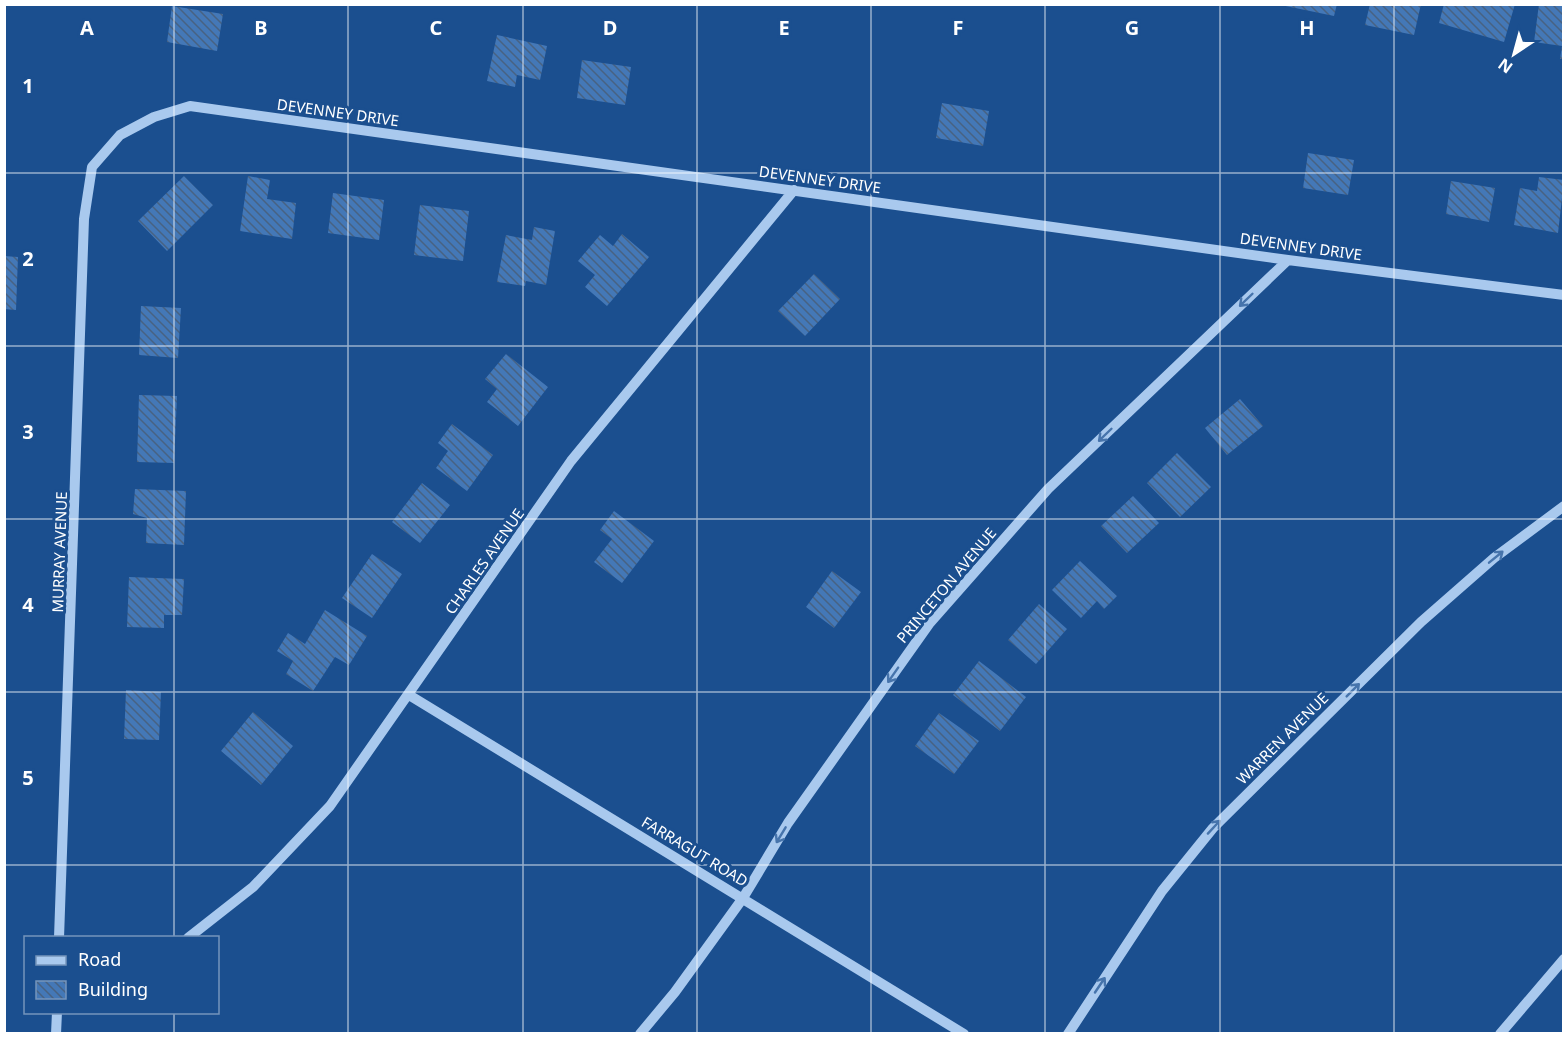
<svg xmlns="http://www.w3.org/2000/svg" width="1568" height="1038" font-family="'Noto Sans',sans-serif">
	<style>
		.building { fill: url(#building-back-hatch) }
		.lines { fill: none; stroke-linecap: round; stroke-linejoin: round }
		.minor { stroke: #a9c9ee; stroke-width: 10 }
		.oneway { stroke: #4674ac }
		.grid { fill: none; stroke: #fff; stroke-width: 1.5; stroke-opacity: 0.55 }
		.labels { text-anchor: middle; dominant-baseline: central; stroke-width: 6; stroke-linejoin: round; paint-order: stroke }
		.street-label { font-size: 15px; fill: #fff; stroke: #1b4f8f }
		.grid-label { font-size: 20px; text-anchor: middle; font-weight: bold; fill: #fff; stroke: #1b4f8f; stroke-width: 6; stroke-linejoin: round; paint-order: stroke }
	</style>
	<defs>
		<pattern id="building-back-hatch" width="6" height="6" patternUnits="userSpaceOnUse" patternTransform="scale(1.5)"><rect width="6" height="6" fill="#4478b7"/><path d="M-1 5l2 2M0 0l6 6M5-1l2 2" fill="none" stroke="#486282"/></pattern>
	</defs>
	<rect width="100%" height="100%" fill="#1b4f8f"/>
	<!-- building -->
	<path class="building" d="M 1276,4 L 1337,4 L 1334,16 Z
		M 1370,4 L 1421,4 L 1414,35 L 1365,25 Z
		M 1444,4 L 1515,4 L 1504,42 L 1439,23 Z
		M 1539,4 L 1564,5 L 1564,59 L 1560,59 L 1562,46 L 1534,42 Z
		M 172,6 L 223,14 L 217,51 L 167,42 Z
		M 497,35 L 547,46 L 540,80 L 517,75 L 515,87 L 487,81 Z
		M 582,60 L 631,67 L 625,105 L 577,98 Z
		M 942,103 L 989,111 L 983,146 L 936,138 Z
		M 1308,153 L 1354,160 L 1348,195 L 1303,188 Z
		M 184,176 L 213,205 L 167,251 L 138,221 Z
		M 248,176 L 270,180 L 267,199 L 296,203 L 292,239 L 240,231 Z
		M 1539,177 L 1564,180 L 1558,233 L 1514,225 L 1520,188 L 1537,191 Z
		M 1451,181 L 1495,188 L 1489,222 L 1446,214 Z
		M 333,193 L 384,200 L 379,240 L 328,233 Z
		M 420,205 L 469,211 L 463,261 L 414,255 Z
		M 534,227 L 555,231 L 546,285 L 526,281 L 525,286 L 497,282 L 506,235 L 532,240 Z
		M 622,234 L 649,257 L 607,306 L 585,287 L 595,275 L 578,261 L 600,235 L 613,246 Z
		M 4,256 L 18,257 L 16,310 L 4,309 Z
		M 814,274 L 840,299 L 805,336 L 778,311 Z
		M 141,306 L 181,308 L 178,358 L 139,355 Z
		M 506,354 L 548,387 L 518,426 L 487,402 L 497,389 L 485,379 Z
		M 139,395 L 177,396 L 174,463 L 137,462 Z
		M 1240,399 L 1263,426 L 1227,455 L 1205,428 Z
		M 452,424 L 493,455 L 467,491 L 436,468 L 448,451 L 438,443 Z
		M 1177,453 L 1211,487 L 1180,517 L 1147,483 Z
		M 422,483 L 450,505 L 420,543 L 392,522 Z
		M 135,489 L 186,491 L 184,545 L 146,543 L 147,518 L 133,514 Z
		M 1133,496 L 1159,523 L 1127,553 L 1101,526 Z
		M 614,511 L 654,541 L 622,583 L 594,562 L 612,539 L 600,530 Z
		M 372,554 L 402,574 L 372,618 L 342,598 Z
		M 1080,561 L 1117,596 L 1104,609 L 1097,601 L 1081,618 L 1052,590 Z
		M 832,571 L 861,592 L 834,628 L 806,607 Z
		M 129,577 L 184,579 L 182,615 L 164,615 L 164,628 L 127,627 Z
		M 1039,604 L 1067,629 L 1036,664 L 1008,640 Z
		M 325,610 L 367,636 L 349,665 L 335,657 L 313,691 L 286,674 L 293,661 L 277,651 L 288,633 L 305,644 Z
		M 979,661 L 1026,697 L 1000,731 L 953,695 Z
		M 126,690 L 161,692 L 159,740 L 124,739 Z
		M 253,712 L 293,746 L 261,785 L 221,751 Z
		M 939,713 L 979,741 L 954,774 L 915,746 Z"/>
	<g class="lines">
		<!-- minor -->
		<path class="minor" d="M 409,695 L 964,1034
			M 59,938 L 84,219 L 92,167 L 120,135 L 154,117 L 190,106 L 1288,260 L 1564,295
			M 188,938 L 253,887 L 330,806 L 571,461 L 794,190
			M 56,1034 L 57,1012
			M 640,1034 L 675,992 L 743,898 L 788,823 L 929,624 L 1048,489 L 1288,260
			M 1068,1034 L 1162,891 L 1213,828 L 1421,622 L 1494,558 L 1564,506
			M 1500,1034 L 1564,959"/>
	</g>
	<!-- one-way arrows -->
	<defs><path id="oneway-shaft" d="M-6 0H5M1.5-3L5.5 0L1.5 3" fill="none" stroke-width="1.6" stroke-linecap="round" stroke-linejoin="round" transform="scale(1.5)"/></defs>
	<g class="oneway">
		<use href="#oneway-shaft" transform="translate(1246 300) rotate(136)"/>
		<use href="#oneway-shaft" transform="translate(1105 435) rotate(136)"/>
		<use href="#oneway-shaft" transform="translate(1496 557) rotate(-39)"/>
		<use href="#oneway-shaft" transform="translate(893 675) rotate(125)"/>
		<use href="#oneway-shaft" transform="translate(1353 690) rotate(-45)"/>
		<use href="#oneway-shaft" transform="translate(1214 827) rotate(-47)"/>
		<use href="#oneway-shaft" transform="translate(781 835) rotate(121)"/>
		<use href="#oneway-shaft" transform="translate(1100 985) rotate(-56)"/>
	</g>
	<!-- grid -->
	<path class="grid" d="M 174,4 L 174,938M 348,4 L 348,1034M 523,4 L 523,1034M 697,4 L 697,1034M 871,4 L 871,1034M 1045,4 L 1045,1034M 1220,4 L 1220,1034M 1394,4 L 1394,1034M 4,173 L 1564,173M 4,346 L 1564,346M 4,519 L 1564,519M 4,692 L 1564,692M 4,865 L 1564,865M 174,1012 L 174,1034"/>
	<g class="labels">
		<!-- street labels -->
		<g class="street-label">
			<text transform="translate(338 112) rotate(8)">DEVENNEY DRIVE</text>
			<text transform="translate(820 179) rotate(8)">DEVENNEY DRIVE</text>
			<text transform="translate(1301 246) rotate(8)">DEVENNEY DRIVE</text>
			<text transform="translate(59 552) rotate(-88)">MURRAY AVENUE</text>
			<text transform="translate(484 561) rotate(-55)">CHARLES AVENUE</text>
			<text transform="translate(946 585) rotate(-50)">PRINCETON AVENUE</text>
			<text transform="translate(1282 738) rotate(-45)">WARREN AVENUE</text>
			<text transform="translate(695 851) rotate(31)">FARRAGUT ROAD</text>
		</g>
	</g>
	<g class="grid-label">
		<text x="87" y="35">A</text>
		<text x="261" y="35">B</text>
		<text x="436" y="35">C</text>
		<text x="610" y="35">D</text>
		<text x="784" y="35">E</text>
		<text x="958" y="35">F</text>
		<text x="1132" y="35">G</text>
		<text x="1307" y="35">H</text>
		<text x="28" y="93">1</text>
		<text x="28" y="266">2</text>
		<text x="28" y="439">3</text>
		<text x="28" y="612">4</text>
		<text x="28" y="785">5</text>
	</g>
	<!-- border -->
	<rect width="1568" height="1038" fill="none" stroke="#ffffff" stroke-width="12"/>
	<!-- legend -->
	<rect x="24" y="936" width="195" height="78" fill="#1b4f8f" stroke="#7695bc" stroke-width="1.5"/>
	<rect x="36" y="956" width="30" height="9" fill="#a9c9ee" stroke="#7695bc" stroke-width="1.5"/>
	<text x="78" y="966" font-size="18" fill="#ffffff">Road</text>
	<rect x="36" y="981" width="30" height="18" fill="url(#building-back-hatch)" stroke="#7695bc" stroke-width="1.5"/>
	<text x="78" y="996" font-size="18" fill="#ffffff">Building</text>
	<!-- north arrow -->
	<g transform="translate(1514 54) rotate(216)" stroke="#1b4f8f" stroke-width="4.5" paint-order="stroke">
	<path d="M0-4.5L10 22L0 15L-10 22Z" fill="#ffffff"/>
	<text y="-9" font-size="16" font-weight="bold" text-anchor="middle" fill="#ffffff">N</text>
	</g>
</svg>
